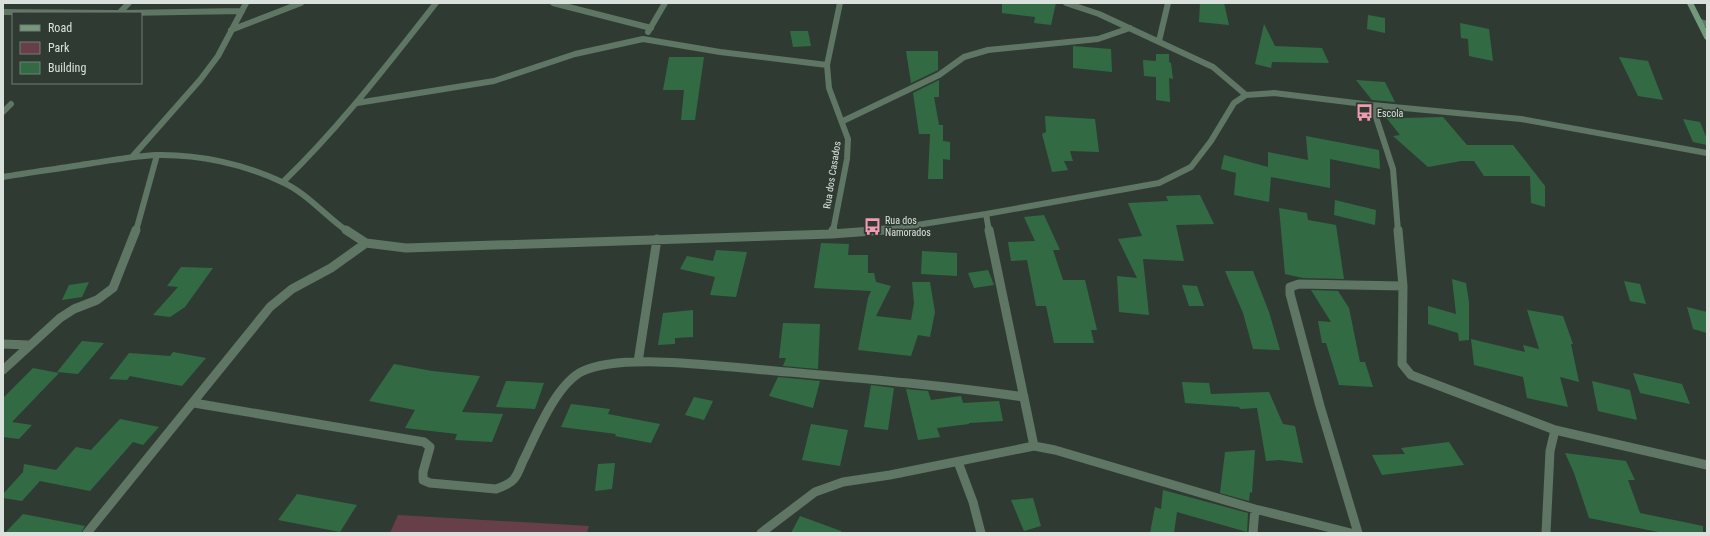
<svg xmlns="http://www.w3.org/2000/svg" width="1710" height="536" font-family="'Roboto Condensed',sans-serif">
	<style>
		.green { fill: #673f49 }
		.building { fill: #326b43 }
		.lines { fill: none; stroke-linecap: round; stroke-linejoin: round }
		.minor-far1 { stroke: #5e7663; stroke-width: 6 }
		.minor { stroke: #5e7663; stroke-width: 9 }
		.secondary { stroke: #73997b; stroke-width: 6 }
		.labels { text-anchor: middle; dominant-baseline: central; stroke-width: 3; stroke-linejoin: round; paint-order: stroke }
		.poi-label { font-size: 10px; fill: #dae1dc; stroke: #2f3b32; text-anchor: start }
		.street-label { font-size: 10px; fill: #dae1dc; stroke: #2f3b32 }
	</style>
	<rect width="100%" height="100%" fill="#2f3b32"/>
	<!-- green -->
	<path class="green" d="M 398,515 L 589,526 L 587,533 L 390,533 Z"/>
	<!-- building -->
	<path class="building" d="M 1002,3 L 1056,3 L 1051,25 L 1034,23 L 1035,17 L 1002,13 Z
		M 1200,3 L 1224,3 L 1229,25 L 1199,22 Z
		M 1368,15 L 1385,18 L 1385,33 L 1367,29 Z
		M 1460,23 L 1489,29 L 1493,61 L 1469,56 L 1468,39 L 1461,38 Z
		M 1264,24 L 1275,46 L 1322,48 L 1329,63 L 1272,62 L 1271,68 L 1255,64 Z
		M 790,31 L 808,31 L 811,46 L 793,47 Z
		M 1073,46 L 1111,49 L 1112,72 L 1073,68 Z
		M 906,51 L 938,51 L 938,70 L 911,83 Z
		M 1156,54 L 1169,54 L 1169,62 L 1171,63 L 1173,79 L 1169,78 L 1170,102 L 1156,100 L 1156,77 L 1144,76 L 1143,60 L 1156,61 Z
		M 669,57 L 704,57 L 695,120 L 681,120 L 684,90 L 663,90 Z
		M 1619,57 L 1648,61 L 1663,100 L 1638,96 Z
		M 939,80 L 939,97 L 934,97 L 939,125 L 943,125 L 943,141 L 950,142 L 950,160 L 943,159 L 943,179 L 928,179 L 930,134 L 919,134 L 913,93 Z
		M 1356,80 L 1385,82 L 1395,102 L 1372,100 Z
		M 1381,111 L 1400,112 L 1403,118 L 1443,117 L 1467,145 L 1513,145 L 1545,186 L 1545,207 L 1531,203 L 1530,176 L 1484,176 L 1474,161 L 1461,161 L 1428,167 L 1393,136 L 1400,135 Z
		M 1045,116 L 1095,119 L 1099,152 L 1070,151 L 1073,161 L 1064,161 L 1068,170 L 1052,172 L 1042,134 L 1046,132 Z
		M 1683,119 L 1700,122 L 1707,139 L 1707,145 L 1693,142 Z
		M 1306,136 L 1379,150 L 1380,169 L 1330,159 L 1330,188 L 1271,177 L 1269,202 L 1234,195 L 1236,173 L 1221,169 L 1224,155 L 1268,167 L 1268,152 L 1308,160 Z
		M 1200,195 L 1214,224 L 1176,225 L 1184,261 L 1143,259 L 1149,315 L 1119,312 L 1117,276 L 1137,278 L 1118,239 L 1142,236 L 1128,203 L 1168,201 L 1166,196 Z
		M 1335,200 L 1376,210 L 1375,225 L 1334,215 Z
		M 1279,208 L 1307,213 L 1308,220 L 1336,225 L 1344,279 L 1303,278 L 1285,274 Z
		M 1044,215 L 1060,250 L 1053,250 L 1063,280 L 1085,280 L 1097,330 L 1091,330 L 1094,343 L 1054,343 L 1046,306 L 1036,306 L 1027,260 L 1011,261 L 1008,242 L 1035,241 L 1024,217 Z
		M 821,243 L 849,244 L 848,255 L 868,255 L 868,273 L 874,273 L 876,282 L 891,286 L 876,316 L 911,320 L 914,303 L 912,282 L 930,282 L 935,312 L 930,337 L 918,335 L 911,356 L 858,350 L 868,298 L 871,291 L 814,288 Z
		M 716,250 L 747,252 L 736,297 L 710,295 L 715,277 L 680,269 L 687,256 L 713,261 Z
		M 922,251 L 957,253 L 957,276 L 921,274 Z
		M 181,267 L 213,268 L 185,307 L 170,317 L 153,315 L 178,287 L 167,286 Z
		M 988,270 L 994,285 L 974,288 L 968,273 Z
		M 1225,271 L 1253,271 L 1269,312 L 1280,350 L 1253,349 L 1243,313 Z
		M 1452,279 L 1466,283 L 1469,302 L 1469,340 L 1459,341 L 1458,333 L 1428,324 L 1428,306 L 1456,314 Z
		M 1624,281 L 1640,284 L 1646,304 L 1630,301 Z
		M 89,282 L 82,297 L 62,300 L 69,285 Z
		M 1182,285 L 1197,286 L 1204,306 L 1189,306 Z
		M 1311,290 L 1338,291 L 1349,308 L 1360,362 L 1365,362 L 1373,387 L 1339,385 L 1326,343 L 1322,343 L 1318,321 L 1331,322 Z
		M 1687,307 L 1707,312 L 1707,333 L 1693,329 Z
		M 693,310 L 693,337 L 675,338 L 675,344 L 658,345 L 663,313 Z
		M 1527,310 L 1563,316 L 1573,344 L 1571,344 L 1579,382 L 1560,377 L 1568,407 L 1527,398 L 1523,377 L 1474,365 L 1471,339 L 1525,352 L 1523,345 L 1539,349 Z
		M 783,323 L 820,324 L 818,369 L 783,366 L 786,358 L 779,358 Z
		M 82,341 L 104,343 L 78,374 L 57,372 Z
		M 173,352 L 206,358 L 182,386 L 130,376 L 127,380 L 109,379 L 129,353 L 170,356 Z
		M 394,364 L 432,371 L 480,376 L 462,412 L 503,414 L 492,442 L 455,440 L 457,434 L 405,428 L 415,410 L 369,401 Z
		M 33,368 L 59,373 L 12,422 L 32,425 L 19,439 L 3,437 L 3,398 Z
		M 1633,373 L 1682,384 L 1690,404 L 1640,393 Z
		M 778,377 L 820,381 L 813,408 L 769,396 Z
		M 506,381 L 544,383 L 535,409 L 496,407 Z
		M 1592,381 L 1630,390 L 1637,420 L 1598,411 Z
		M 1182,382 L 1209,383 L 1211,394 L 1269,392 L 1283,424 L 1295,426 L 1303,463 L 1279,460 L 1266,461 L 1257,408 L 1240,409 L 1239,407 L 1185,403 Z
		M 871,385 L 894,388 L 888,430 L 864,427 Z
		M 906,389 L 928,391 L 931,400 L 961,396 L 963,403 L 999,401 L 1003,421 L 969,423 L 969,424 L 937,428 L 940,437 L 918,440 Z
		M 694,397 L 713,401 L 704,420 L 685,415 Z
		M 571,404 L 610,409 L 608,414 L 660,424 L 651,443 L 615,436 L 616,434 L 561,427 Z
		M 120,419 L 159,427 L 143,445 L 133,442 L 90,491 L 40,481 L 22,501 L 3,498 L 3,494 L 23,472 L 24,464 L 56,470 L 76,447 L 91,450 Z
		M 811,424 L 848,430 L 840,466 L 802,460 Z
		M 1449,442 L 1464,465 L 1382,475 L 1372,455 L 1405,454 L 1401,448 Z
		M 1255,450 L 1252,493 L 1250,492 L 1249,501 L 1220,493 L 1225,452 Z
		M 1565,453 L 1626,461 L 1635,480 L 1628,480 L 1640,513 L 1703,526 L 1703,533 L 1663,533 L 1589,518 L 1574,473 Z
		M 615,463 L 612,489 L 595,491 L 598,464 Z
		M 1163,490 L 1248,513 L 1247,532 L 1177,512 L 1174,533 L 1150,533 L 1155,507 L 1161,509 Z
		M 297,494 L 357,505 L 340,532 L 278,520 Z
		M 1033,498 L 1041,526 L 1024,531 L 1011,500 Z
		M 23,514 L 85,526 L 81,533 L 5,533 Z
		M 800,516 L 841,531 L 841,533 L 791,533 Z"/>
	<g class="lines">
		<!-- minor-far1 -->
		<path class="minor-far1" d="M 553,3 L 651,28
			M 1066,3 L 1099,14 L 1213,67 L 1246,95
			M 3,12 L 117,13
			M 119,13 L 129,3
			M 123,13 L 242,11
			M 1700,22 L 1707,24
			M 231,30 L 301,3
			M 648,32 L 665,3
			M 1159,41 L 1168,3
			M 357,103 L 494,81 L 575,54 L 643,39 L 720,52 L 827,65
			M 1372,105 L 1393,169 L 1398,231
			M 3,112 L 11,104
			M 843,121 L 939,75 L 964,57 L 988,50 L 1098,39 L 1130,28
			M 132,157 L 200,80 L 218,56 L 246,3
			M 3,177 C 33,172 63,168 93,163 C 114,160 135,156 156,155 C 198,154 244,164 282,182 C 307,193 325,216 347,231
			M 283,182 C 340,127 387,65 436,3
			M 986,214 L 989,231
			M 136,231 L 157,155
			M 833,231 L 847,159 L 848,139 L 829,88 L 827,65 L 840,3
			M 879,231 L 986,214 L 1159,183 L 1191,167 L 1211,141 L 1234,103 L 1246,95 L 1274,93 L 1372,105 L 1521,119 L 1707,153"/>
		<!-- minor -->
		<path class="minor" d="M 346,230 L 366,243 L 406,248 L 832,234 L 885,230
			M 989,230 L 1034,446
			M 832,234 L 833,230
			M 1403,286 L 1402,364 L 1411,375 L 1555,430
			M 3,344 L 29,345
			M 638,362 L 657,239
			M 3,370 L 60,318 L 74,309 L 97,300 L 113,288 L 136,230
			M 194,403 L 424,442 L 430,447 L 423,472 L 423,480 L 430,483 L 496,489 C 502,487 510,484 514,479 C 519,473 521,464 525,457 C 537,432 557,383 583,371 C 622,353 710,366 754,369 C 844,377 934,384 1024,397
			M 958,462 L 973,502 L 981,533
			M 87,533 L 270,307 L 292,289 L 331,268 L 366,243
			M 761,533 L 815,492 L 843,482 L 890,475 L 1034,446 L 1055,450 L 1255,509 L 1351,533
			M 1253,533 L 1255,509
			M 1358,533 L 1320,406 L 1290,294 L 1290,287 L 1299,284 L 1403,286 L 1398,230
			M 1546,533 L 1550,451 L 1555,430 L 1707,465"/>
		<!-- secondary -->
		<path class="secondary" d="M 1690,3 L 1707,37"/>
	</g>
	<!-- icons -->
	<defs>
		<symbol id="bus-bare" viewBox="-9 -9 18 18"><path d="M-5-6H5V4H4V6H2V4H-2V6H-4V4H-5ZM-3.5-4V0h7V-4ZM-3.5 1.2v1.5H-2V1.2ZM2 1.2v1.5H3.5V1.2Z" fill="#f19ab1" stroke="#2f3b32" stroke-width="2.5" paint-order="stroke"/></symbol>
	</defs>
	<g fill-rule="evenodd">
		<use href="#bus-bare" x="1352" y="100" width="25" height="25"/>
		<use href="#bus-bare" x="860" y="214" width="25" height="25"/>
	</g>
	<g class="labels">
		<!-- poi labels -->
		<g class="poi-label">
			<text x="1377" y="113">Escola</text>
			<text x="885" y="220">Rua dos<tspan x="885" dy="12">Namorados</tspan></text>
		</g>
		<!-- street labels -->
		<g class="street-label">
			<text transform="translate(832 175) rotate(-81)">Rua dos Casados</text>
		</g>
	</g>
	<!-- border -->
	<rect width="1710" height="536" fill="none" stroke="#dae1dc" stroke-width="8"/>
	<!-- legend -->
	<rect x="12" y="12" width="130" height="72" fill="#2f3b32" stroke="#737d76"/>
	<rect x="20" y="25" width="20" height="6" fill="#73997b" stroke="#737d76"/>
	<text x="48" y="32" font-size="12" fill="#dae1dc">Road</text>
	<rect x="20" y="42" width="20" height="12" fill="#673f49" stroke="#737d76"/>
	<text x="48" y="52" font-size="12" fill="#dae1dc">Park</text>
	<rect x="20" y="62" width="20" height="12" fill="#326b43" stroke="#737d76"/>
	<text x="48" y="72" font-size="12" fill="#dae1dc">Building</text>
</svg>
